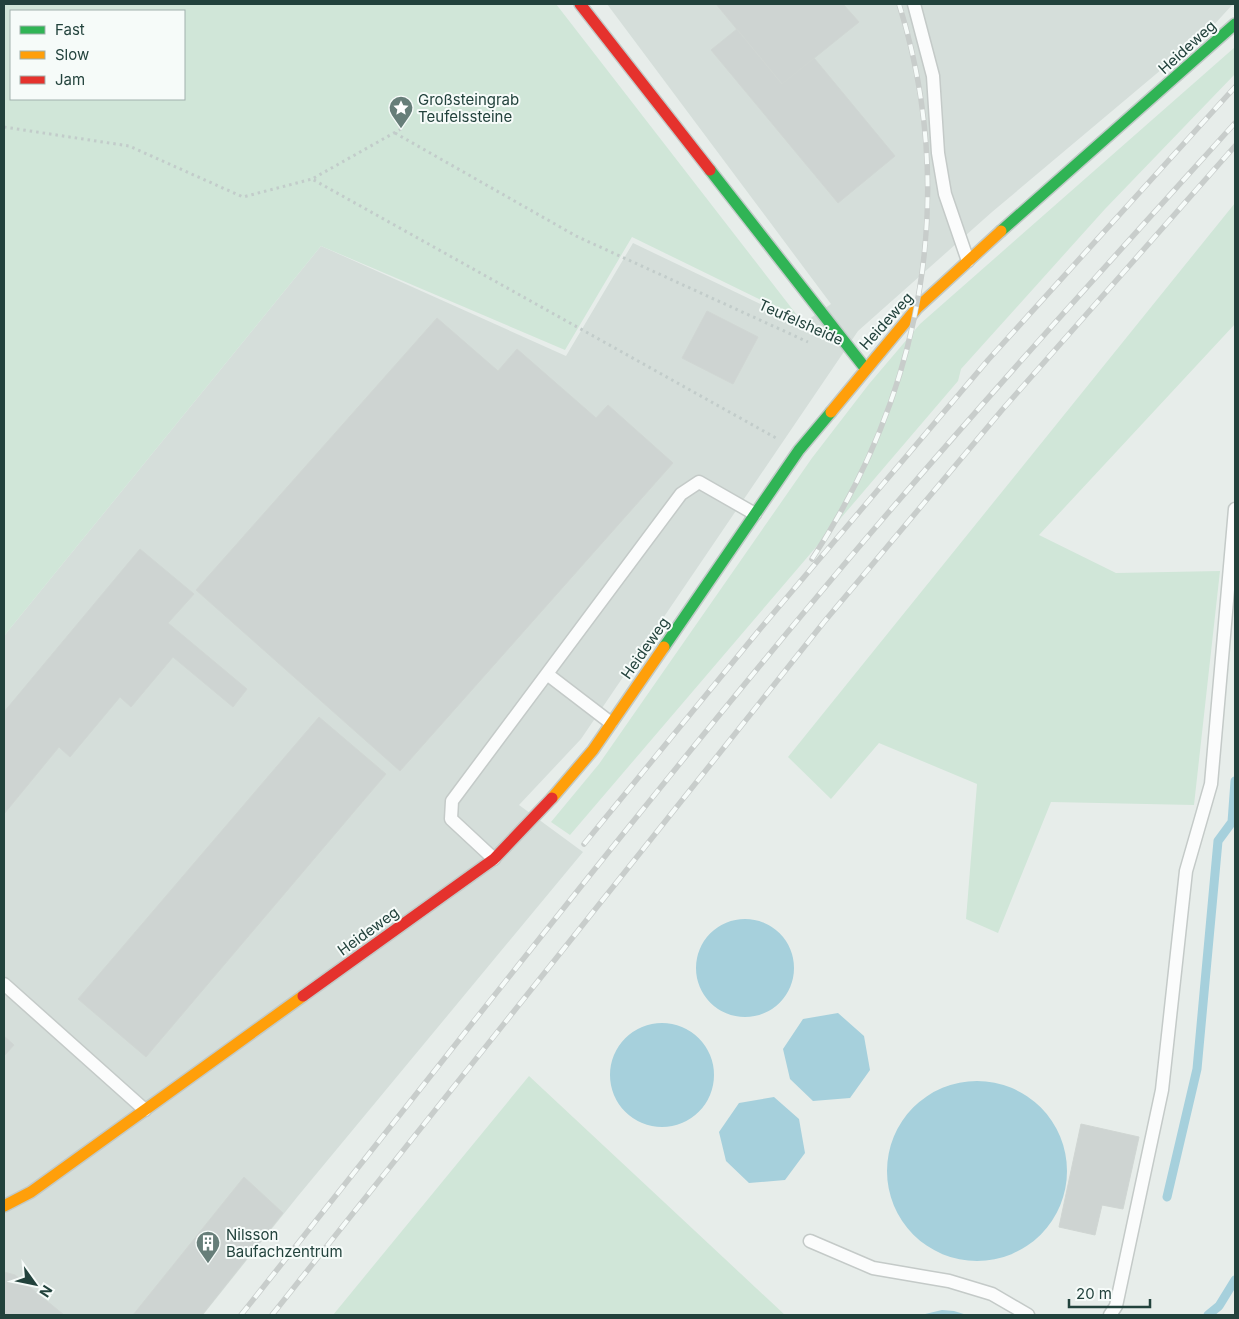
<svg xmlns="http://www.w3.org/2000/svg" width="1239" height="1319" font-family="Inter,sans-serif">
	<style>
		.built { fill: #d5deda }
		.green { fill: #d0e6d8; fill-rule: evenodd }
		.water { fill: #a6d0dc }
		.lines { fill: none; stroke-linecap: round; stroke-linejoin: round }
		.stream { stroke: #a6d0dc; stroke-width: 9 }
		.building { fill: #ced4d2; stroke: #d0d6d3 }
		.lane-casing { stroke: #c4cac8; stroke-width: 15 }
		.fast-casing { stroke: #c2cac8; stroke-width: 14 }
		.slow-casing { stroke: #c2cac8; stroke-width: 14 }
		.jam-casing { stroke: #c2cac8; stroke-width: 14 }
		.path { stroke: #c2ccca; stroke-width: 3; stroke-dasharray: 2.5 4; stroke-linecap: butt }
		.lane { stroke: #fbfcfc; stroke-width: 12 }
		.fast { stroke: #30b455; stroke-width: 11 }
		.slow { stroke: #ff9f0a; stroke-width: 11 }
		.jam { stroke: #e5322d; stroke-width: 11 }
		.rail-casing { stroke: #c8cdcb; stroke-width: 5.5 }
		.rail { stroke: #f6fbf9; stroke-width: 4; stroke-dasharray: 11; stroke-linecap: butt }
		.labels { text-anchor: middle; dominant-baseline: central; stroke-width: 4; stroke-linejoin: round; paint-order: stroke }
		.street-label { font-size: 15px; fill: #22423c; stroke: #f6fbf9 }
		.poi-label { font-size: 15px; fill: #22423c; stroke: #f6fbf9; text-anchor: start }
	</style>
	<rect width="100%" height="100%" fill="#e7edea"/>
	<!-- built -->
	<path class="built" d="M 607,4 L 1233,4 L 1212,27 L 992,212 L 858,331 L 581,739 L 519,805 L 583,852 L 298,1196 L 203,1315 L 4,1315 L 4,636 L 321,246 L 566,356 L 633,243 L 802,324 L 831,304 Z"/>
	<!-- green -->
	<path class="green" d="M 4,4 L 556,4 L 800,319 L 632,237 L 565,350 L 321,246 L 4,636 ZM 11,11 L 184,11 L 184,99 L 11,99 Z
		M 1235,47 L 1235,74 L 1105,209 L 961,369 L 958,381 L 570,835 L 551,822 L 599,764 L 812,458 L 869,384 L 920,324 Z
		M 1235,203 L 1235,324 L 1039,535 L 1116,573 L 1220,571 L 1194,805 L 1051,802 L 998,933 L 966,919 L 977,784 L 879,743 L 831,799 L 788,757 Z
		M 529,1076 L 785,1315 L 333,1315 Z"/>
	<!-- water -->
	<path class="water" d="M696 968a49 49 0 1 1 98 0a49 49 0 1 1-98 0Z
		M 838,1013 L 864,1036 L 870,1070 L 850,1098 L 813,1101 L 790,1079 L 783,1049 L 803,1019 Z
		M610 1075a52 52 0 1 1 104 0a52 52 0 1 1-104 0Z
		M887 1171a90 90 0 1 1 180 0a90 90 0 1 1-180 0Z
		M 774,1097 L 799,1119 L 805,1153 L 785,1180 L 749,1183 L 726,1161 L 719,1132 L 739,1103 Z
		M 942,1310 L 954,1311 L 967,1315 L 921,1315 Z"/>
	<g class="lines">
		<!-- stream -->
		<path class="stream" d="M 1167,1197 L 1197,1069 L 1218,841 L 1232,822 L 1235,781
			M 1208,1315 L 1219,1306 L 1235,1280"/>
	</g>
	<!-- building -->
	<path class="building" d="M 716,4 L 843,4 L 859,22 L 782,84 Z
		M 737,29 L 782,84 L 814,58 L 895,156 L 838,203 L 711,50 Z
		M 707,311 L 758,337 L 733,384 L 682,358 Z
		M 437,318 L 498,371 L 517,349 L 596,418 L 608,405 L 673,463 L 400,771 L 196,590 Z
		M 140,549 L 194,594 L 168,623 L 247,689 L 233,707 L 173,657 L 131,707 L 120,697 L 70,757 L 59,747 L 4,814 L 4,712 Z
		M 319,717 L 386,774 L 146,1057 L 78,999 Z
		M 4,1036 L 14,1045 L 4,1056 Z
		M 1081,1124 L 1139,1137 L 1123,1209 L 1102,1205 L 1095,1235 L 1059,1227 Z
		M 244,1177 L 283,1213 L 202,1315 L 133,1315 Z
		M 4,1272 L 15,1275 L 64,1315 L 4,1315 Z"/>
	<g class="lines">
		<defs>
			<path id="lane" d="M 914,4 L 933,76 L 938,153 L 945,194 L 968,261
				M 547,674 L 611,723
				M 494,859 L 451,819 L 452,801 L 681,494 L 699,482 L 755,514
				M 4,984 L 145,1110
				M 810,1241 L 873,1268 L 949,1281 L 992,1294 L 1028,1315
				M 1110,1315 L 1116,1306 L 1162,1090 L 1186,871 L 1211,784 L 1235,509"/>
			<path id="fast" d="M 710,170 L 865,368
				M 1001,231 L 1235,24
				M 664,647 L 799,450 L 831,412"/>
			<path id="slow" d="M 831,412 L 917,308 L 1001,231
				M 552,798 L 593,750 L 664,647
				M 4,1206 L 31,1192 L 303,996"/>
			<path id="jam" d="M 580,4 L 710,170
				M 303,996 L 494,859 L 552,798"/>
		</defs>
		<!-- lane casing -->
		<use href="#lane" class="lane-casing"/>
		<!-- fast casing -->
		<use href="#fast" class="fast-casing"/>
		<!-- slow casing -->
		<use href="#slow" class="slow-casing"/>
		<!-- jam casing -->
		<use href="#jam" class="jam-casing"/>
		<!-- path -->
		<path class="path" d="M 4,127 L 129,146 L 243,197 L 312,179
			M 401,129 L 312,179 L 776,438
			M 395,133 L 576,236 L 808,342"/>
		<!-- lane -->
		<use href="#lane" class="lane"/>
		<!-- fast -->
		<use href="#fast" class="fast"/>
		<!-- slow -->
		<use href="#slow" class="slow"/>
		<!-- jam -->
		<use href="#jam" class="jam"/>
		<defs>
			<path id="rail" d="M 812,559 C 922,392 959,196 899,4
				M 584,844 L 760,629 L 988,360 L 1235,87
				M 241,1315 C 442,1063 639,808 847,561 C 973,412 1104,268 1235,123
				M 272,1315 L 824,622 L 1002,410 L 1235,146"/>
		</defs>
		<!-- rail casing -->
		<use href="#rail" class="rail-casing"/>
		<!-- rail -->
		<use href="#rail" class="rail"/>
	</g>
	<!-- icons -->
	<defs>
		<symbol id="sight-pin" viewBox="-11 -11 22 30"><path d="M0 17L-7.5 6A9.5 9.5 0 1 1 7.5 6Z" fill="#677e79" stroke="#f6fbf9"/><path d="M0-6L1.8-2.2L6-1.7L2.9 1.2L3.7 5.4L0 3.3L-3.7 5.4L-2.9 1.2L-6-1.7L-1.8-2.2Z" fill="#fff"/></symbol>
		<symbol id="building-pin" viewBox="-11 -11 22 30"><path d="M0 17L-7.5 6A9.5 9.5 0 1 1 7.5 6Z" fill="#677e79" stroke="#f6fbf9"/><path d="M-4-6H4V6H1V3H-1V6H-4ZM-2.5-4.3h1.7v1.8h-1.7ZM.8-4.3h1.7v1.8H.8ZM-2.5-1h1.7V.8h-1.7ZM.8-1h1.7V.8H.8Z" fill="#fff"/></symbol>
	</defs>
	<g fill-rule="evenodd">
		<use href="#sight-pin" x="387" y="94" width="28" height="38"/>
		<use href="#building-pin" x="194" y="1229" width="28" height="38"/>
	</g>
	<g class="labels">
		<!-- street labels -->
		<g class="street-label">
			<text transform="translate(1187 47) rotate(-42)">Heideweg</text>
			<text transform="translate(886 321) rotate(-48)">Heideweg</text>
			<text transform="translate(801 322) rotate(24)">Teufelsheide</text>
			<text transform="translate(645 648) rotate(-55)">Heideweg</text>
			<text transform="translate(368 931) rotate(-36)">Heideweg</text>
		</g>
		<!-- poi labels -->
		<g class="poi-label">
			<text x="418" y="99">Großsteingrab<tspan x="418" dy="17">Teufelssteine</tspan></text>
			<text x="226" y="1234">Nilsson<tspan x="226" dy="17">Baufachzentrum</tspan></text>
		</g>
	</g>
	<!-- border -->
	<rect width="1239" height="1319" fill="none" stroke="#22423c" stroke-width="10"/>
	<!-- legend -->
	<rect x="10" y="10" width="175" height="90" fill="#f6fbf9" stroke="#a1b1ad"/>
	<rect x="20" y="26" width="25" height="8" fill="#30b455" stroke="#a1b1ad"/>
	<text x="55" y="35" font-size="15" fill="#22423c">Fast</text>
	<rect x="20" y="51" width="25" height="8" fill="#ff9f0a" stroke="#a1b1ad"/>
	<text x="55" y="60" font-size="15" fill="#22423c">Slow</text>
	<rect x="20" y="76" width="25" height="8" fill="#e5322d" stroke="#a1b1ad"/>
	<text x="55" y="85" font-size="15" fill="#22423c">Jam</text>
	<!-- north arrow -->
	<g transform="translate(35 1284) rotate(123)" stroke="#f6fbf9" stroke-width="4" paint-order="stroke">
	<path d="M0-4L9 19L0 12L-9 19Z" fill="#22423c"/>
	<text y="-8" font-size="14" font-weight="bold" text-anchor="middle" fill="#22423c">N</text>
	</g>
	<!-- scale -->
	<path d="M1069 1299v8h81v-8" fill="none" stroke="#22423c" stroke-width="2.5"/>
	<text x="1076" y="1299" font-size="15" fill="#22423c" stroke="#f6fbf9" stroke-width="4" paint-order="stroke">20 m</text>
</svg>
